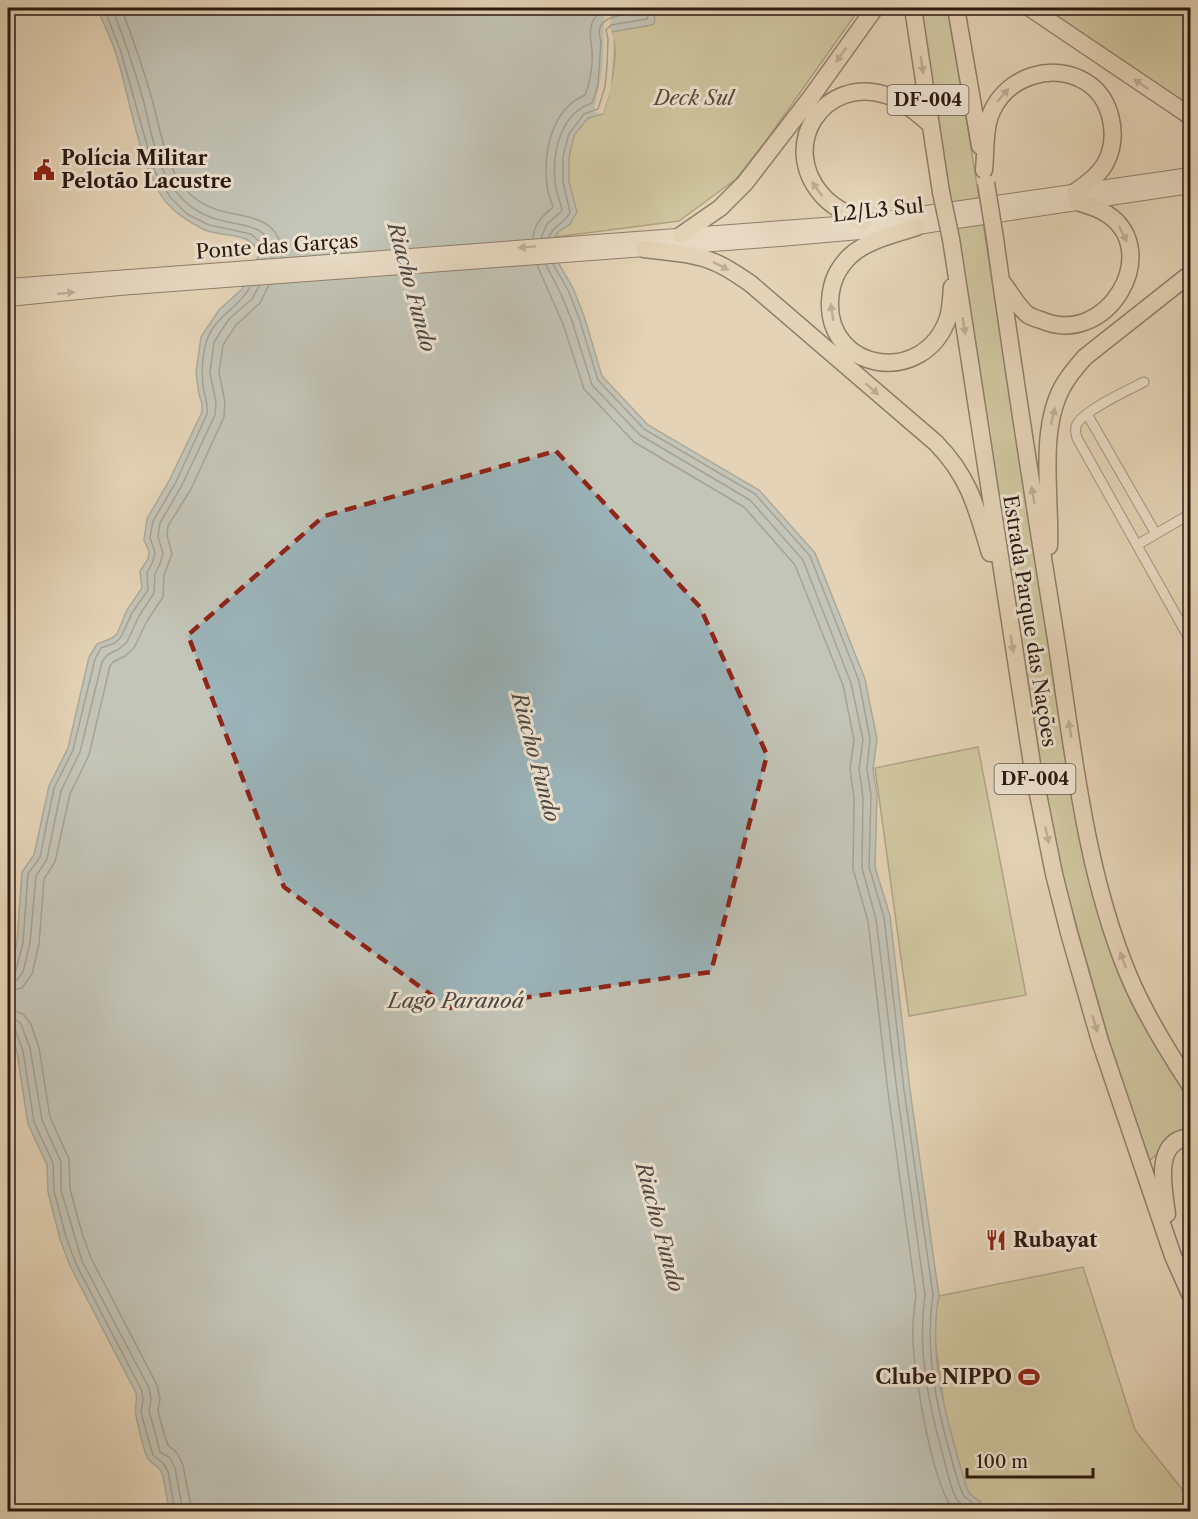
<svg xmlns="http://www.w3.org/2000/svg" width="1198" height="1519" font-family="'Libre Caslon Text',serif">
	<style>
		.green { fill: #bbba89; stroke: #736a4c; stroke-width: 1.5 }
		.water { fill: #9bb4ba; stroke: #6e7676; stroke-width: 1.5 }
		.pier { fill: #e4d3b6 }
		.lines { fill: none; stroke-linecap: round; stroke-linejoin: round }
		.shore { stroke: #636665; stroke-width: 1.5 }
		.minor-casing { stroke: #59483a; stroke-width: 11 }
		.secondary-casing { stroke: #2b1910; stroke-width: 16 }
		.trunk-casing { stroke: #2b1910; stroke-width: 19 }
		.minor { stroke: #ede2d0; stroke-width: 9 }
		.secondary { stroke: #ede2d0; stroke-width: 14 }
		.trunk { stroke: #e4d3b6; stroke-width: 16 }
		.trunk-bridge-casing { stroke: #2b1910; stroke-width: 19; stroke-linecap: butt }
		.trunk-bridge { stroke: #e4d3b6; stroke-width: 16 }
		.oneway { fill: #917f6b }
		.oneway2 { fill: #96887a }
		.marked { fill: none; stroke: #8f2418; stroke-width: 4.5; stroke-dasharray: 12 8; stroke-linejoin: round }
		.labels { text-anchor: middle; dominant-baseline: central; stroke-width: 6; stroke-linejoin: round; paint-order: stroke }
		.shield { fill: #ede2d0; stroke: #65554a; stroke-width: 1.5 }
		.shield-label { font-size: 18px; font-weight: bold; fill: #2b1910 }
		.park-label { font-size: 20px; font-style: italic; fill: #564934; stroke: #ede2d0 }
		.poi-label { font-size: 20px; font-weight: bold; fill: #2b1910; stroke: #ede2d0; text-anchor: start }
		.street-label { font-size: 20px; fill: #2b1910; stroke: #ede2d0 }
		.water-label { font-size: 21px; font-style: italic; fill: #4d4843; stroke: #ede2d0 }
	</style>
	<rect width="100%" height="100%" fill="#e4d3b6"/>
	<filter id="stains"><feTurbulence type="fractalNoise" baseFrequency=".00333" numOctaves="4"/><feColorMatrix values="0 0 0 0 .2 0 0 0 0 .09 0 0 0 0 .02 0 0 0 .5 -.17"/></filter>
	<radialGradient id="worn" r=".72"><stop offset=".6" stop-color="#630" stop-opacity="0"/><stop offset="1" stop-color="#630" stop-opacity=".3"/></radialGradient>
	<!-- green -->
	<path class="green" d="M 650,8 L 860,8 L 768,138 L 736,179 L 679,221 L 555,237 L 558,232 L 570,224 L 576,212 L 569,182 L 569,157 L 574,135 L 588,118 L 603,114 C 609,94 621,50 611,32 L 651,25 L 653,11 Z
		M 920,8 L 949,8 L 1079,831 L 1095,901 L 1109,948 L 1170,1070 L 1190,1098 L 1190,1134 L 1180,1134 L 1149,1161 L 1116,1066 L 1062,874 L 1028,714 Z
		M 1032,8 L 1190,8 L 1190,116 Z
		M 978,747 L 1026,995 L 909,1016 L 875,768 Z
		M 1083,1267 L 1135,1430 L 1190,1499 L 1190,1511 L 982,1511 L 980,1502 L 968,1493 L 965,1483 L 945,1413 L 935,1341 L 935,1316 L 939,1296 Z"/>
	<!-- water -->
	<path class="water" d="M 97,8 L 650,8 C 655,12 656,17 654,24 L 651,25 L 611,32 C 621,51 609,94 603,114 L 588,118 L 574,135 L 569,157 L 569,182 L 577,212 L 570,224 L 558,232 L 555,237 L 559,264 L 573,288 L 584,316 L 602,376 L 648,425 L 759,490 L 815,553 L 865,679 L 877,739 L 873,769 L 877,796 L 875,867 L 890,916 L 910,1090 L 939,1296 C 927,1359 948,1423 965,1483 L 969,1493 L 980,1502 L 982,1511 L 170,1511 C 166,1499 166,1486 162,1474 C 160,1465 151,1465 147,1457 C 142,1445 139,1429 136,1416 C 134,1407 138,1401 136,1393 L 70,1266 L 60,1239 L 48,1192 L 47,1165 L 28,1124 L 17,1052 L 8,1024 L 8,980 L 17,942 L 22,872 L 34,855 L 49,786 L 68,748 L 89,657 L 97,644 L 112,638 L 117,634 L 127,610 L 142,588 L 140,571 L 148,559 L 149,551 L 144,540 L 147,519 L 170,479 L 202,412 L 202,404 L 199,394 L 196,373 L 201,337 L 219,310 L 242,289 L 259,255 C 251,230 225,238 205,230 C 190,223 176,214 165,201 C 139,166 130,97 116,54 C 111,38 103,23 97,8 Z"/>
	<!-- pier -->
	<path class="pier" d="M 604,8 L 612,8 L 610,28 L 614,38 L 611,88 L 603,114 L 594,112 L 603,64 Z"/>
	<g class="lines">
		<!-- shore -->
		<path class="shore" d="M 104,8 L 121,52 L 154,170 L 170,197 L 187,214 L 209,225 L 251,234 L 262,244 L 265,254 L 264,259
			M 112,8 C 124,38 134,68 143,99 C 151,130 156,168 177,193 C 186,204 197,212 210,217 C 234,227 274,220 272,258
			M 121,8 C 133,38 143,68 152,99 C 160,128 165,165 185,189 C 193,198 203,205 215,209 C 243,219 281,213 282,257
			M 549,237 C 553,225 566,223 570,212 L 563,182 L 563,156 L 569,134 L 584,114 L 598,109 L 605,87 L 607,66 L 608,39 L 606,30 L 611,25 L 647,19 L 648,16 L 646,8
			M 541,238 L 547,224 L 562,211 C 561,202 556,193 555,183 C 552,152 560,114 592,103 L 598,85 L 601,41 C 592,17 619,15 637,12 L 639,8
			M 533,239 C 534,223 542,217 553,207 C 551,200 547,192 547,184 C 543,151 552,109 585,95 C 591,80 594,59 591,43 C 588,20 594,12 618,8
			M 553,264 L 568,290 L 579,318 L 598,380 L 644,429 L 755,494 L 810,556 L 859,681 L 870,739 L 867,769 L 871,796 L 869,867 L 884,917 L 904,1090 L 933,1295 C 923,1360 941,1424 959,1485 L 964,1496 L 975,1505 L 976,1512
			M 537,265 L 563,324 L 584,389 L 634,442 L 744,507 L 795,565 L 843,685 L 854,740 L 850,769 L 854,798 L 853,869 L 868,921 L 888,1092 L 916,1295 C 914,1310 912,1325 913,1341 C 914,1374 933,1492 956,1512
			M 546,265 L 561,294 L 572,321 L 592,385 L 640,435 L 750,500 L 803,560 L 851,683 L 863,740 L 859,769 L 863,797 L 862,868 L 876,919 L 897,1091 L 925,1295 C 917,1350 929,1406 944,1459 C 947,1472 950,1486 956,1498 C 959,1504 965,1506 968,1512
			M 8,975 L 13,974 L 16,970 L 23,943 L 28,874 L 40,857 L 54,788 L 73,750 L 95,659 L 101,648 L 115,643 L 121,637 L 132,613 L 148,590 L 147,573 L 153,561 L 155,552 L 150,538 L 153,521 L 176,482 L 207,414 C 208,405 206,400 204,391 C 201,375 202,355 207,340 C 214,317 240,307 250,287
			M 8,982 L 17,980 L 23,972 L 30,943 L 36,876 L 47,859 L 61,791 L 80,752 L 102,662 L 107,655 L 119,649 L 127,642 L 139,616 L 154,593 L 155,574 L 160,564 L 163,553 L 158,537 L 160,523 L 182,485 L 215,415 L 216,402 L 210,373 L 214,342 L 229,319 L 252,299 L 259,286
			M 8,991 L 22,988 L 32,974 L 39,944 L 44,879 L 55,862 L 70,794 L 89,755 L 110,666 L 113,662 L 125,656 L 134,648 L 147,621 L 163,597 L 164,575 L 172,554 L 167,535 L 168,526 L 191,489 L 224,417 L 225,402 L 219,373 L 223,345 L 236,325 L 260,303 L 269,285
			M 8,1009 L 23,1014 L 31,1024 L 39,1048 L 50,1117 L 69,1159 L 70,1189 L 82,1233 L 91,1258 L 157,1385 L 160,1399 L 158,1411 L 164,1434 L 168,1445 L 177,1453 L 183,1465 L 192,1512
			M 8,1018 L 15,1019 L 21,1024 L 30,1048 L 42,1120 L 61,1162 L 61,1190 L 82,1261 L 149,1388 L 151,1399 L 149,1411 L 156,1436 L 160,1452 L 170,1458 L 175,1468 L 183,1512
			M 8,1026 L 15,1029 L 23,1051 L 34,1122 L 53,1163 L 54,1191 L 66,1237 L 76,1264 L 142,1391 L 143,1400 L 141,1412 L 148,1438 L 153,1455 L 163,1463 L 168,1471 L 175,1512"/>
		<defs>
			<path id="minor" d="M 1144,382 C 1128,390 1085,410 1077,424 C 1074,429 1076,433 1077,438 L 1190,640
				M 1087,414 L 1156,534
				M 1137,545 L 1190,514"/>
			<path id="secondary" d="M 8,286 L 864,222 L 1190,175
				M 8,299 L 119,288 L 780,239 L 917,227 L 1190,186"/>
			<path id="trunk" d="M 913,8 L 941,192
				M 956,8 L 980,146
				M 1030,8 L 1190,116
				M 984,170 C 986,151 984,128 992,111 C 1008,76 1053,62 1086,82 C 1112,98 1120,137 1105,164 C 1098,176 1087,184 1075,192
				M 864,222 C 850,215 833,208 822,195 C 778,145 824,75 886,95 C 903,100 918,114 931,125
				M 917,227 C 896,234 867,240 850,256 C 837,269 831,282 830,301 C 827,372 924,387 948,318 C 951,308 951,297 952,287
				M 681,235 L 720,208 L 745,183 L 812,96 L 875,8
				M 995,238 C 1013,370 1034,502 1055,633 C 1073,747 1084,868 1128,974 C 1144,1013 1167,1050 1190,1085
				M 951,239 L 1032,764 L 1054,874 L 1069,933 L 1100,1041 L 1173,1256 L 1190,1294
				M 644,249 C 667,252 693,253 714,262 C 727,267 739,276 751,284 L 936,443 C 970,478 976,507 990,553
				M 1002,282 C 1010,292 1018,307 1028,315 C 1032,317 1037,319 1041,320 C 1107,349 1164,251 1107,214 C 1098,208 1087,205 1077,202
				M 1049,546 C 1051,497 1038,430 1063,386 C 1069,375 1077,366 1085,357 L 1190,274
				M 1167,1214 C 1164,1189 1152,1141 1190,1137"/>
		</defs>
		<!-- minor casing -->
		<use href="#minor" class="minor-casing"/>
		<!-- secondary casing -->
		<use href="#secondary" class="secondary-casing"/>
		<!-- trunk casing -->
		<use href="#trunk" class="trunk-casing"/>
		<!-- minor -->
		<use href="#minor" class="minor"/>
		<!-- secondary -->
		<use href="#secondary" class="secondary"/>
		<!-- trunk -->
		<use href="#trunk" class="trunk"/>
		<defs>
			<path id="trunk-bridge" d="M 986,183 L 995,238
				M 941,192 L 951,239"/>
		</defs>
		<!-- trunk-bridge casing -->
		<use href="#trunk-bridge" class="trunk-bridge-casing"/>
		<!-- trunk-bridge -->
		<use href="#trunk-bridge" class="trunk-bridge"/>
	</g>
	<!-- one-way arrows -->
	<defs><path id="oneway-solid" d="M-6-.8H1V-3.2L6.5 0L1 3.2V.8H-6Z" transform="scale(1.5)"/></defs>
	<g class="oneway">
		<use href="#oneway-solid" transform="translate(841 55) rotate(126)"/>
		<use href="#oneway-solid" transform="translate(922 65) rotate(81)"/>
		<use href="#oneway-solid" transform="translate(1141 84) rotate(-145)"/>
		<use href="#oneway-solid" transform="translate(1003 95) rotate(-49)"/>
		<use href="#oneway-solid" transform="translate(817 189) rotate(-126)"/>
		<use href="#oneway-solid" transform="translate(1123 234) rotate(63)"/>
		<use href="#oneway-solid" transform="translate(721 266) rotate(27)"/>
		<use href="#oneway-solid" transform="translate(832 312) rotate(-98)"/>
		<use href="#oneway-solid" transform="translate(964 326) rotate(81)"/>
		<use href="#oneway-solid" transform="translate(872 389) rotate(41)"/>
		<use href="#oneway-solid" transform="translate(1053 416) rotate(-77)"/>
		<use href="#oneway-solid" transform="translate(1033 495) rotate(-99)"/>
		<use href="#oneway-solid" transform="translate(1012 644) rotate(81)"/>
		<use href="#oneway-solid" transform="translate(1070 729) rotate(-99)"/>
		<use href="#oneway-solid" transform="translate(1047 835) rotate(78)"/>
		<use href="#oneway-solid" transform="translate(1123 960) rotate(-110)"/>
		<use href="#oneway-solid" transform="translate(1095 1024) rotate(74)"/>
	</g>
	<g class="oneway2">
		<use href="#oneway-solid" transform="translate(527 247) rotate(176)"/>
		<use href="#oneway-solid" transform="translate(66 293) rotate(-6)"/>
	</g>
	<!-- marked area -->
	<path d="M0 0H1198V1519H0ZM 556,451 L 700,607 L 767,755 L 711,972 L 449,1008 L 284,887 L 188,635 L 324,516 Z" fill="#e4d3b6" fill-opacity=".55" fill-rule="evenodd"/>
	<path class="marked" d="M 556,451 L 700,607 L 767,755 L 711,972 L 449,1008 L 284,887 L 188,635 L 324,516 Z"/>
	<!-- icons -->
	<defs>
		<symbol id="civic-bare" viewBox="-9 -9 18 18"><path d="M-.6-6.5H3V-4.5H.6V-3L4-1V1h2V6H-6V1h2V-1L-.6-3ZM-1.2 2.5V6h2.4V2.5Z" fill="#8f2418" stroke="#ede2d0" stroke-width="2.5" paint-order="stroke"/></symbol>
		<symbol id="restaurant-bare" viewBox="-9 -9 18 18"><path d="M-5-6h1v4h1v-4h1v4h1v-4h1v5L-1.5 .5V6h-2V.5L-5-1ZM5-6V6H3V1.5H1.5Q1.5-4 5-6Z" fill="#8f2418" stroke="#ede2d0" stroke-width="2.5" paint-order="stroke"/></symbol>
		<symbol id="stadium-bare" viewBox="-9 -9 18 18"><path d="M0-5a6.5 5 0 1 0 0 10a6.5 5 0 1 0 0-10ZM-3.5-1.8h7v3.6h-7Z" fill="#8f2418" stroke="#ede2d0" stroke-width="2.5" paint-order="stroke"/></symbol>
	</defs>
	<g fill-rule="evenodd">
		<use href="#civic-bare" x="29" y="155" width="30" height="30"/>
		<use href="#restaurant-bare" x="981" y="1225" width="30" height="30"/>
		<use href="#stadium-bare" x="1014" y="1362" width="30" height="30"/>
	</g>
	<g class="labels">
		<!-- shield labels -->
		<g class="shield">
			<rect x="887.5" y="85" width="81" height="30" rx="4.5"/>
			<rect x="994.5" y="764" width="81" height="30" rx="4.5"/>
		</g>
		<g class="shield-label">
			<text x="928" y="100">DF-004</text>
			<text x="1035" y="779">DF-004</text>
		</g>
		<!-- park labels -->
		<g class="park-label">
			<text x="694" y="98">Deck Sul</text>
		</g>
		<!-- poi labels -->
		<g class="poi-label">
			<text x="61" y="158">Polícia Militar<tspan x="61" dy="23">Pelotão Lacustre</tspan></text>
			<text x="1013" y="1240">Rubayat</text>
			<text x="1012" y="1377" text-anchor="end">Clube NIPPO</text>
		</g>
		<!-- street labels -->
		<g class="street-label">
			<text transform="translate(878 210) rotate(-6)">L2/L3 Sul</text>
			<text transform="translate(277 246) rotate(-4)">Ponte das Garças</text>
			<text transform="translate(1030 621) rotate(81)">Estrada Parque das Nações</text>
		</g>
		<!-- water labels -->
		<g class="water-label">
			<text transform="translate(412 287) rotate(75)">Riacho Fundo</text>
			<text transform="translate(536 757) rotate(75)">Riacho Fundo</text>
			<text x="456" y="1000">Lago Paranoá</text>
			<text transform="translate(660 1227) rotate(75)">Riacho Fundo</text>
		</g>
	</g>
	<!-- margin -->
	<rect width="1198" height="1519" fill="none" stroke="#e4d3b6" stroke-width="30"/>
	<rect x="9" y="9" width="1180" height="1501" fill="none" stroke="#2b1910" stroke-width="3"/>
	<rect x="15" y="15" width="1168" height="1489" fill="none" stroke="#2b1910" stroke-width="1.5"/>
	<!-- scale -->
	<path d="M967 1468v9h126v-9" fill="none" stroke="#2b1910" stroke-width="3"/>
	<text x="976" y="1468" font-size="18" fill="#2b1910" stroke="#ede2d0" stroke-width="4.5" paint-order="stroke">100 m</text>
	<rect width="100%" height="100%" filter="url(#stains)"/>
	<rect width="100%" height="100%" fill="url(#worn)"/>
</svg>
